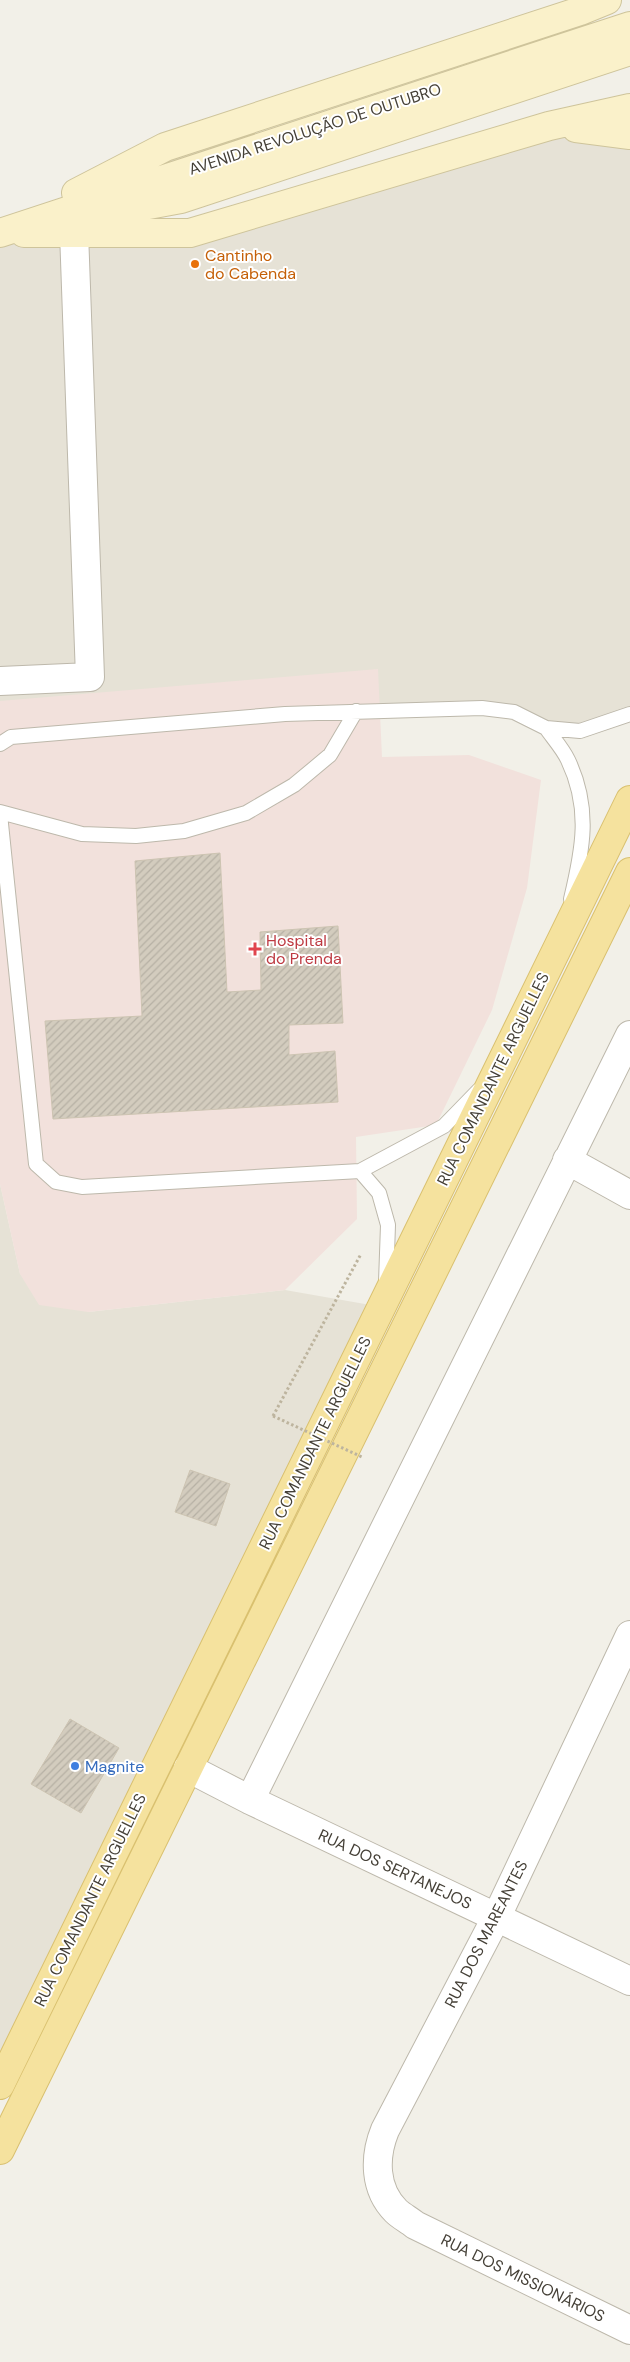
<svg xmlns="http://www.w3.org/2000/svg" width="630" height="2362" font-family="'DM Sans',sans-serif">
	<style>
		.residential { fill: #e6e2d6 }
		.medical { fill: #f2e1dc }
		.building { fill: url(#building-hatch); stroke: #cdc4b2 }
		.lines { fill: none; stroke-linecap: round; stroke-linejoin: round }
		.service-casing { stroke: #bdb8ab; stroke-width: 16 }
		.minor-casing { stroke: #bdb8ab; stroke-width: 30 }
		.secondary-casing { stroke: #cec49b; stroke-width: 30 }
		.primary-casing { stroke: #d9c06f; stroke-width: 30 }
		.path { stroke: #bdb49e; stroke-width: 3; stroke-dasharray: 2.5 2.5; stroke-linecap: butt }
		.service { stroke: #fff; stroke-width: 14 }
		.minor { stroke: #fff; stroke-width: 28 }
		.secondary { stroke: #faf1ca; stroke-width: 28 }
		.primary { stroke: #f5e29e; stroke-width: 28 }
		.path-bridge { stroke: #bdb49e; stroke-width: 3; stroke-dasharray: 2.5 2.5; stroke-linecap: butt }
		.food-dot { fill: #e8710a; stroke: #fff; stroke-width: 2 }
		.health-dot { fill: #e0444e; stroke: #fff; stroke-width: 2 }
		.shop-dot { fill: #3f7fe0; stroke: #fff; stroke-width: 2 }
		.labels { text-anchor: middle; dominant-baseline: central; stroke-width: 4; stroke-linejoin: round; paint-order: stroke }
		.street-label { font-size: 16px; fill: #454037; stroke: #fff }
		.food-label { font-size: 16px; fill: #c56008; stroke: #fff; text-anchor: start }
		.health-label { font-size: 16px; fill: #be3a42; stroke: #fff; text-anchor: start }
		.shop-label { font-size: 16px; fill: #366cbe; stroke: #fff; text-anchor: start }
	</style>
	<defs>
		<pattern id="building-hatch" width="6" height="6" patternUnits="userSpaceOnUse" patternTransform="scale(1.25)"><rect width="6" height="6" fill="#d3ccbe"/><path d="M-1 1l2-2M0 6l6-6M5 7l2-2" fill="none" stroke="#b6b0a4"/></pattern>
	</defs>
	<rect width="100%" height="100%" fill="#f2f0e8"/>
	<!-- residential -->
	<path class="residential" d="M 549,126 L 630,135 L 630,714 L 580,731 L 514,712 L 0,709 L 0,233 L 190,233 Z
		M 0,1184 L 20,1274 L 88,1312 L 285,1290 L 382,1307 L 0,2085 Z"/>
	<!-- medical -->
	<path class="medical" d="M 378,669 L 382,757 L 469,755 L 541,780 L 527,888 L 492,1010 L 436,1125 L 356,1137 L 357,1219 L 285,1290 L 88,1312 L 39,1305 L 20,1274 L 0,1184 L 0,701 Z"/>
	<!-- building -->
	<path class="building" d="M 220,853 L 227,992 L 261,990 L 260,932 L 338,926 L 343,1023 L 289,1025 L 289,1055 L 335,1051 L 338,1102 L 53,1119 L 45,1021 L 142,1016 L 135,861 Z
		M 190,1470 L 230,1484 L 216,1526 L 175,1512 Z
		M 70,1719 L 119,1748 L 81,1813 L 31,1784 Z"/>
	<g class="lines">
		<defs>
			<path id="service" d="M 546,728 C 553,738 563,749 568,760 C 591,808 583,849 571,899
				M 0,744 L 11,737 L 285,714 L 482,708 L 514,712 L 546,728 L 580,731 L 630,714
				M 0,812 L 82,834 L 136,836 L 184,831 L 246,813 L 294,785 L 330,755 L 356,711
				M 0,814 L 36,1164 L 56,1182 L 82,1187 L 360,1171 L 444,1126 L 479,1090
				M 360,1171 L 379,1193 L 388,1225 L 386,1282"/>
			<path id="minor" d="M 0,681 L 90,677 L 74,232
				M 567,1160 L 630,1195
				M 630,1635 L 497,1916 L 385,2130 C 374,2157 374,2189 396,2211 C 401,2216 409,2220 415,2225 L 630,2330
				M 188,1768 L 250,1800 L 630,1981
				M 250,1800 L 630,1035"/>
			<path id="secondary" d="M 576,128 L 630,135
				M 76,193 L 165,147 L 580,11 L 607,0
				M 100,214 L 181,199 L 630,51
				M 0,233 L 630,26
				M 24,233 L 190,233 L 549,126 L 630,108"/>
			<path id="primary" d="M 0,2085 L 630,800
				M 0,2150 L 630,872"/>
		</defs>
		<!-- service casing -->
		<use href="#service" class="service-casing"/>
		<!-- minor casing -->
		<use href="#minor" class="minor-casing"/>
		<!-- secondary casing -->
		<use href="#secondary" class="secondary-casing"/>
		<!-- primary casing -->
		<use href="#primary" class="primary-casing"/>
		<!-- path -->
		<path class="path" d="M 273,1416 L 361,1254"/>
		<!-- service -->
		<use href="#service" class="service"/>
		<!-- minor -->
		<use href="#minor" class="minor"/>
		<!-- secondary -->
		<use href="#secondary" class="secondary"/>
		<!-- primary -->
		<use href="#primary" class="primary"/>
		<!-- path-bridge -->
		<path class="path-bridge" d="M 273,1416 L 362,1457"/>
	</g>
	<!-- markers -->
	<circle class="food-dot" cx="195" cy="264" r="5"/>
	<path class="health-dot" d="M252.5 941.5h5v5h5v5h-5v5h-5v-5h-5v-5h5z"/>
	<circle class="shop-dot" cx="75" cy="1766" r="5"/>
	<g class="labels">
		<!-- street labels -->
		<g class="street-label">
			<text transform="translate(315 129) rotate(-18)">AVENIDA REVOLUÇÃO DE OUTUBRO</text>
			<text transform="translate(493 1079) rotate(-64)">RUA COMANDANTE ARGUELLES</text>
			<text transform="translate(315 1443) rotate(-64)">RUA COMANDANTE ARGUELLES</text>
			<text transform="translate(395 1869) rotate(25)">RUA DOS SERTANEJOS</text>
			<text transform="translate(90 1900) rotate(-64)">RUA COMANDANTE ARGUELLES</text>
			<text transform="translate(486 1934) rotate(-63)">RUA DOS MAREANTES</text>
			<text transform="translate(523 2278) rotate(26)">RUA DOS MISSIONÁRIOS</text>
		</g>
		<!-- food labels -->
		<g class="food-label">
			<text x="205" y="255">Cantinho<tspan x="205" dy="18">do Cabenda</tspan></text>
		</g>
		<!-- health labels -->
		<g class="health-label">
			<text x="266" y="940">Hospital<tspan x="266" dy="18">do Prenda</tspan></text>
		</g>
		<!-- shop labels -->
		<g class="shop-label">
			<text x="85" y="1766">Magnite</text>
		</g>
	</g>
</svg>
